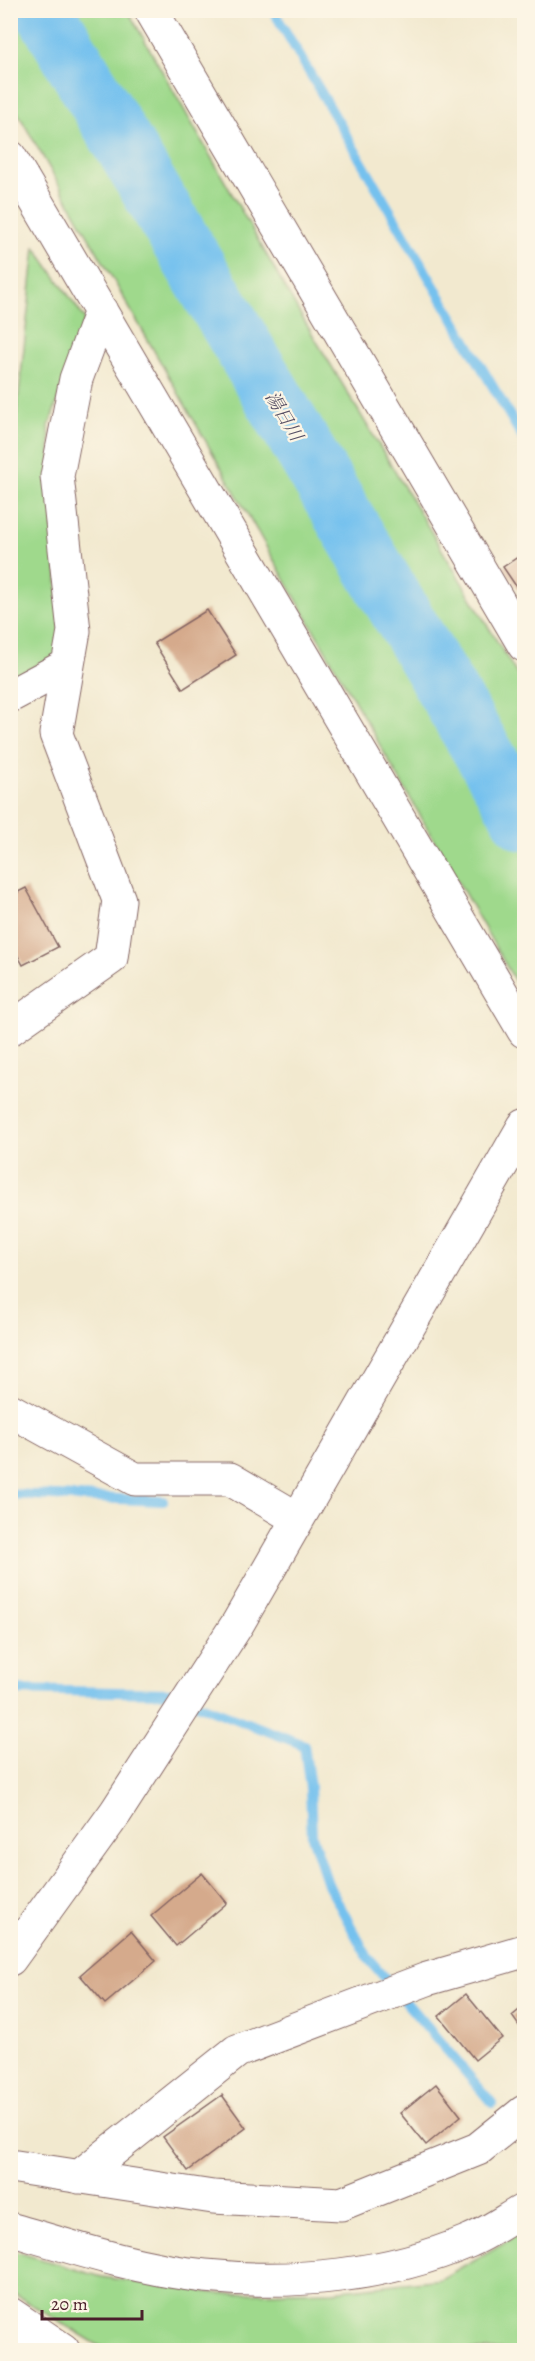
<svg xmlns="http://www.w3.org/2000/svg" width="535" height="2361" font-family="Alegreya,'Noto Serif JP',serif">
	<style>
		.green { fill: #9fd98c; stroke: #747c5c; stroke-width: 1.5 }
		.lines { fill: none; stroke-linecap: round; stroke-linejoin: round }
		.stream { stroke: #74c1ee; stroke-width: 10 }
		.river { stroke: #74c1ee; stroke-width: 60 }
		.building { fill: #d5aa8c }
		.street-casing { stroke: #856664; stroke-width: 35 }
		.highway-casing { stroke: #856664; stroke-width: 35 }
		.street { stroke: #fff; stroke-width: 33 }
		.highway { stroke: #fff; stroke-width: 33 }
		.labels { text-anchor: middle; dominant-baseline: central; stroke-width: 4.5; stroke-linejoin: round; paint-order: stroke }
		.water-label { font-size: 18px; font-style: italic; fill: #575066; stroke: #fcf5e5 }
	</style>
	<rect width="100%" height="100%" fill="#fcf5e5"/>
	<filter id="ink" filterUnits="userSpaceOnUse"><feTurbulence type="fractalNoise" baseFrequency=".0167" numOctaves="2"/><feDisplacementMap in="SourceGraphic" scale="12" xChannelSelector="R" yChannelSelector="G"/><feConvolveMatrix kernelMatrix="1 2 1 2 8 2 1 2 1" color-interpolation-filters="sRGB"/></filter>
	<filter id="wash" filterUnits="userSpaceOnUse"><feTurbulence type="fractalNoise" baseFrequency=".008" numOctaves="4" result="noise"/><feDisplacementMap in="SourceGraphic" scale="24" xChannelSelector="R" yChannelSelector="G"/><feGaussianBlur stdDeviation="1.35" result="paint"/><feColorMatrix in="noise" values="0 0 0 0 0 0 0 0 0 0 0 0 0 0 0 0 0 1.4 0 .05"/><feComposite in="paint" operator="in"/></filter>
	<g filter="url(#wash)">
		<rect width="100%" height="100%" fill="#f2e9cf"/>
		<!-- green -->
		<path class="green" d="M 10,11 L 128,11 L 299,312 L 524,686 L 524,997 L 11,101 Z
			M 35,247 L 85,319 L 49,426 L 61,654 L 11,678 L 10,475 Z
			M 524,2231 L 524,2350 L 106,2350 L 11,2292 L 10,2250 L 102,2277 L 221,2294 L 333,2291 L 441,2279 Z"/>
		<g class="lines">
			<!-- stream -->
			<path class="stream" d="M 273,10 L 524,440
				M 10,1494 L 163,1501
				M 10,1690 L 169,1693 L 304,1745 L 310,1788 L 312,1836 L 328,1884 L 368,1958 L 492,2103"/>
			<!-- river -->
			<path class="river" d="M 44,10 L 524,821"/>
		</g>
		<g id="blocks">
			<!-- building -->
			<path class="building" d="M 524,553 L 524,598 L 503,567 Z
				M 207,610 L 236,655 L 183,689 L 154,643 Z
				M 26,888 L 58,947 L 23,965 L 10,941 L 10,896 Z
				M 202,1873 L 227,1903 L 176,1946 L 151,1916 Z
				M 131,1931 L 156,1961 L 105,2004 L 80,1975 Z
				M 466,1994 L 502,2038 L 475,2060 L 439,2016 Z
				M 524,2006 L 524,2033 L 512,2016 Z
				M 436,2084 L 461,2116 L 426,2145 L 400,2113 Z
				M 222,2095 L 246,2128 L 188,2171 L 163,2137 Z"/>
		</g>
	</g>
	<g filter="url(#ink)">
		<use href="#blocks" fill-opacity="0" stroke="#856664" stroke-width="1.5"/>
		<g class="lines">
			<defs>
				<path id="street" d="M 151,10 L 524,645
					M 10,157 L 524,1031
					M 10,696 L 68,665 L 74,631 L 57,476 L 76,379 L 101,311
					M 10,1029 L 111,958 L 119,900 L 56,734 L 68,665
					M 10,1410 L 135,1479 L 230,1479 L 298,1519
					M 10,1959 L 116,1812 L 238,1623 L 524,1126
					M 10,2166 L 213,2197 L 341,2204 L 478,2149 L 524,2112
					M 79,2177 L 237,2051 L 427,1979 L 524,1951"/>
				<path id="highway" d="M 10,2229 C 74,2248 139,2269 205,2276 C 294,2285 387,2276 469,2241 C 488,2233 506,2220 524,2210
					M 10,2314 L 63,2350
					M 10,2347 L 15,2350"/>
			</defs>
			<!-- street casing -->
			<use href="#street" class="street-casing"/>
			<!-- highway casing -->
			<use href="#highway" class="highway-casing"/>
			<!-- street -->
			<use href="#street" class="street"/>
			<!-- highway -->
			<use href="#highway" class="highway"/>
		</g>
	</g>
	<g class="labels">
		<!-- water labels -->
		<g class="water-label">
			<text transform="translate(284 416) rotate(59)">湯日川</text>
		</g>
	</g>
	<!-- margin -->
	<rect width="535" height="2361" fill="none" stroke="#fcf5e5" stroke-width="36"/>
	<!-- scale -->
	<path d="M42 2310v9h100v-9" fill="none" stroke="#4a1f2b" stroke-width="3"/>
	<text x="51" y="2310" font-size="18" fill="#4a1f2b" stroke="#fcf5e5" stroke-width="4.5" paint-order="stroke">20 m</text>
</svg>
